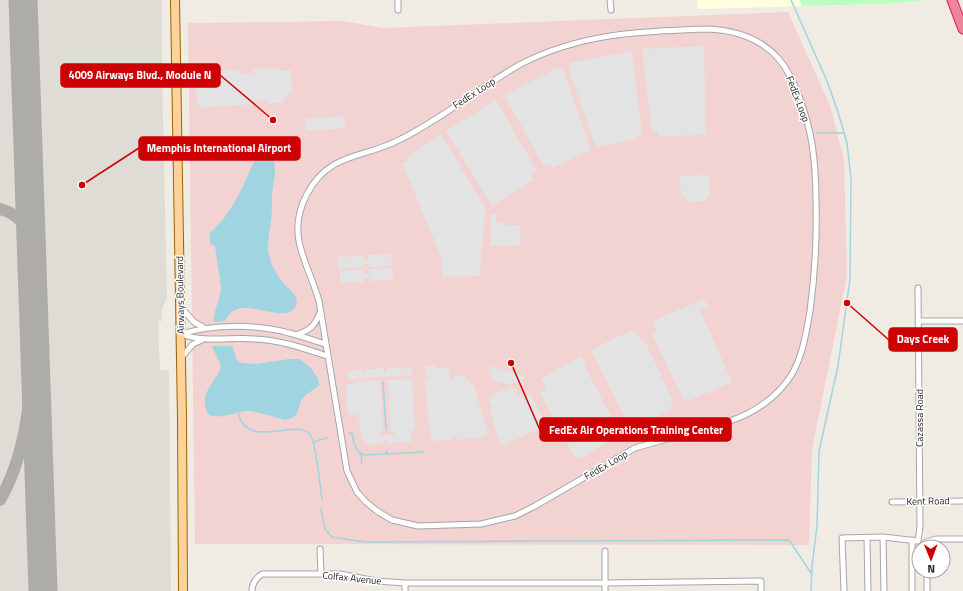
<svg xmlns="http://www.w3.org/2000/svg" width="963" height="591" font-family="'Titillium Web',sans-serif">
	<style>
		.commercial { fill: #f2d3d2 }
		.education { fill: #ffffde }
		.airport { fill: #dfdcd6 }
		.park { fill: #befdc2 }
		.parking { fill: #e3e3e3 }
		.water { fill: #a1d4e1 }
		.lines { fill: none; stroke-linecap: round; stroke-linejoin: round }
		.stream { stroke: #a1d4e1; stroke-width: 1.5 }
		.taxiway { stroke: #aeaca8; stroke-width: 12 }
		.runway { stroke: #aeaca8; stroke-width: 29 }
		.minor-casing { stroke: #a6a6a6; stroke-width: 7 }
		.primary-casing { stroke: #996400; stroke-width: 10 }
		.motorway-casing { stroke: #e81762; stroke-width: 11 }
		.minor { stroke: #fff; stroke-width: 5 }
		.primary { stroke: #ffd29a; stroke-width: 8 }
		.motorway { stroke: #ed869b; stroke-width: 9 }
		.labels { text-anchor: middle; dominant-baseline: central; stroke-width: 3; stroke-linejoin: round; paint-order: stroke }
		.street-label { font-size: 10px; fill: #1f1f1f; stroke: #fff }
		.leader { fill: none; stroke: #cd0003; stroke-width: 1.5 }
		.callout-dot { fill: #cd0003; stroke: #fff; stroke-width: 1.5 }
		.callout { fill: #cd0003; stroke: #cd0003; stroke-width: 1.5 }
		.callout-label { font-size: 11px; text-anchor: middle; font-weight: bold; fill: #fff }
	</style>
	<rect width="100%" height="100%" fill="#f0ece4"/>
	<!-- commercial -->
	<path class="commercial" d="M 788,12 L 830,105 L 844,160 L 847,275 L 812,450 L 809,545 L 195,544 L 188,23 L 344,21 L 382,28 Z"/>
	<!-- education -->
	<path class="education" d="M 697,0 L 926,0 L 889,4 L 698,9 Z"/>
	<!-- airport -->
	<path class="airport" d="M 0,0 L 162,0 L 162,72 L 167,298 L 162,308 L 162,321 L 158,321 L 160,370 L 169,370 L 171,591 L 0,591 Z"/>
	<!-- park -->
	<path class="park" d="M 799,0 L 926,0 L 889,4 L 802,6 Z"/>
	<!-- parking -->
	<path class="parking" d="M 704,46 L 706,135 L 659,136 L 658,133 L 655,130 L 652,131 L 642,49 Z
		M 632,51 L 642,134 L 636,136 L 637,139 L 596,147 L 568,68 L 571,67 L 570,63 Z
		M 559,67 L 560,70 L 563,69 L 591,150 L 553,168 L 551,165 L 548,164 L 544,166 L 504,95 Z
		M 278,68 L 279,71 L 291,70 L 292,92 L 288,92 L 287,97 L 283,99 L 283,103 L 268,103 L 267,100 L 253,101 L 253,104 L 201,108 L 200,104 L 197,104 L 195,76 L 210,75 L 210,71 L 238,70 L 239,74 L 253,73 L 253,69 Z
		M 496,100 L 537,171 L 532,173 L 531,177 L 533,180 L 492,206 L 446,131 Z
		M 344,116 L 345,128 L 306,131 L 305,119 Z
		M 441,134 L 485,208 L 480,276 L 443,277 L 440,254 L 402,163 L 409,160 L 407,157 Z
		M 709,175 L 710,197 L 706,198 L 706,201 L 687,202 L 686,197 L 681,197 L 680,176 Z
		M 491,214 L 496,214 L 496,223 L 505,222 L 506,226 L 520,225 L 521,245 L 491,246 Z
		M 391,254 L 392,266 L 369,267 L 368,264 L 363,264 L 363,267 L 339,269 L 338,257 L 362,256 L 362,259 L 368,259 L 368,255 Z
		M 392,268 L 393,280 L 370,281 L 369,278 L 364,278 L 364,282 L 340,283 L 340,271 L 363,269 L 364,274 L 370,274 L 369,269 Z
		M 704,299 L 708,307 L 700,310 L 732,382 L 688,401 L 687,398 L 684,400 L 652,334 L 657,332 L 653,321 Z
		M 632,330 L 634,334 L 638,335 L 642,342 L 645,341 L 674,403 L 670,405 L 672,409 L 631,429 L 591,350 Z
		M 581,356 L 586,364 L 584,365 L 621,435 L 579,459 L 578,456 L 575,458 L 540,393 L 547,388 L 541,379 Z
		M 425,366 L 435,366 L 436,369 L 449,368 L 450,381 L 453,381 L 453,377 L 465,376 L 465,380 L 470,380 L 471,385 L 474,385 L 488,434 L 484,437 L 457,440 L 456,435 L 453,436 L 453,440 L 431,441 L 430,429 L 429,429 L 425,378 L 429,378 L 429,375 L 426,375 Z
		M 490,366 L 525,376 L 522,385 L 512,382 L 511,385 L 491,379 L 492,375 L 488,374 Z
		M 384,368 L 384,372 L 386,372 L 386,368 L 411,368 L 412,375 L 348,379 L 347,371 L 363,370 L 363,373 L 365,373 L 365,370 Z
		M 412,379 L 415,430 L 411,431 L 411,442 L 388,443 L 388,439 L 384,440 L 385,443 L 367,445 L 367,441 L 364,441 L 361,438 L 359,416 L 358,415 L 350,415 L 347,412 L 346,384 L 354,384 L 354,382 L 380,380 L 383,432 L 379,433 L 379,435 L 394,435 L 394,432 L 391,432 L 388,380 Z
		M 511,386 L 513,390 L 515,388 L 519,396 L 522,394 L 523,398 L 530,393 L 547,425 L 502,446 L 493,423 L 494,422 L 489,411 L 493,409 L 488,398 Z"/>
	<!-- water -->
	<path class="water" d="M 262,153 C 266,154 270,155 273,159 C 278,167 272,188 272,198 C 273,214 269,230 268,246 C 268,259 274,270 281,280 C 286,288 302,296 295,307 C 284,327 239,290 225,321 L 214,322 C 213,310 221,299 221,287 L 215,246 L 210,244 L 210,233 C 233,213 244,184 256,157 L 258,154 Z
		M 212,346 L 232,346 L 237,360 L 242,363 L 257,364 L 289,359 L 298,359 L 302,361 L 311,368 L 318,379 L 319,385 C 315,390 308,392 304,397 C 295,407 303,417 285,420 C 273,417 260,412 248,411 C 234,411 203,429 205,400 C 206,386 218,379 221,366 Z"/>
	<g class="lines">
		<!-- stream -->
		<path class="stream" d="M 791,0 L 827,81 L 838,112 L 847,143 L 851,178 L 850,279 L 838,366 L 819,451 L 817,526 L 812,566 L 811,591
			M 817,133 L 843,133
			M 383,382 L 386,430
			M 238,413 C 248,451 293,418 310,434 C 316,440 320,488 322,499
			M 349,433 L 352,433 C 354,443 354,450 364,455 L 424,452
			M 315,443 L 316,441 L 327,438
			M 360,454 L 362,458 L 361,464
			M 384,454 L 387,452 L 387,450
			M 321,509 L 325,529 L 332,537 L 365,542 L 789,540 L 811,573"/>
		<!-- taxiway -->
		<path class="taxiway" d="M 0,209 C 18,214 25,223 31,240
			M 0,500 C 27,453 30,397 35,345"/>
		<!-- runway -->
		<path class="runway" d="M 23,0 L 43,591"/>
		<defs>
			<path id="minor" d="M 398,0 L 398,10
				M 610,0 L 611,10
				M 707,29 C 734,30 759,37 778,58 C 795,77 808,119 812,144 C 815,163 816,182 816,202 C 817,239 815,274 810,311 C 806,333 803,355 792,374 C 778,397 754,413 730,421 L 635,448 L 535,506 L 515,516 L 481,524 L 418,526 L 392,520 L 377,511 L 366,502 L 357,492 L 347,471 L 319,301 C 308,262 285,236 307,194 C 330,151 364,159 401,139 C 443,118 480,87 521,64 C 581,33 642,31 707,29 Z
				M 180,306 L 194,322 L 203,327
				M 918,321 L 963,321
				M 180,334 C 206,343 229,337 255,339 C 280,340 303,348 327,356
				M 181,334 C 213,324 257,324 289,333 C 301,336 313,340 325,344
				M 296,335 C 310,330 314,327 320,313
				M 181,358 L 193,344 L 202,340
				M 892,502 L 963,501
				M 883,537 L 884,591
				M 867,538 L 868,591
				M 912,540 L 912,591
				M 926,547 L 926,542 L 936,539 L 963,539
				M 320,549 L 321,574
				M 927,571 L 927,591
				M 405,583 L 405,591
				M 252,591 C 252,583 256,578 262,574 L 340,574 L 376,581 L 405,583 L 605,583 L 761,581 L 761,591
				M 605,591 L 605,551
				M 844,591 L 842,538 L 883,537 L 918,541 L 920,527 L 918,288"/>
			<path id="primary" d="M 175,0 L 182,419 L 183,591"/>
			<path id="motorway" d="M 952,0 L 963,29"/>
		</defs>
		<!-- minor casing -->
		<use href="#minor" class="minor-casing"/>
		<!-- primary casing -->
		<use href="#primary" class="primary-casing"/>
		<!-- motorway casing -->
		<use href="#motorway" class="motorway-casing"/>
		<!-- minor -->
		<use href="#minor" class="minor"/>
		<!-- primary -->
		<use href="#primary" class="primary"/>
		<!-- motorway -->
		<use href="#motorway" class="motorway"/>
	</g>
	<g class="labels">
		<!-- street labels -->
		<g class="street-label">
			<text transform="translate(474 93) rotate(-33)">FedEx Loop</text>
			<text transform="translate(798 99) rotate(69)">FedEx Loop</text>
			<text transform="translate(180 295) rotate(-91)">Airways Boulevard</text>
			<text transform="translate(919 418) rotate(-90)">Cazassa Road</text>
			<text transform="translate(606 465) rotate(-30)">FedEx Loop</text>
			<text transform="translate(928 501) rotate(-1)">Kent Road</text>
			<text transform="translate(352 578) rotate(6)">Colfax Avenue</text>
		</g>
	</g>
	<!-- callouts -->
	<path class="leader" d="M273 120L220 75M82 185L139 148M847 303L889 340M511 363L540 430"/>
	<g class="callout-dot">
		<circle cx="273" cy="120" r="4"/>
		<circle cx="82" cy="185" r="4"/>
		<circle cx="847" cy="303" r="4"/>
		<circle cx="511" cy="363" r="4"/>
	</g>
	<g class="callout">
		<rect x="61" y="64" width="159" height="23" rx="4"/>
		<rect x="139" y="137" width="161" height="23" rx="4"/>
		<rect x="889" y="328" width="68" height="23" rx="4"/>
		<rect x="540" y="418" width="191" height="23" rx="4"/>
	</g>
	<g class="callout-label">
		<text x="140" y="79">4009 Airways Blvd., Module N</text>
		<text x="219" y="152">Memphis International Airport</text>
		<text x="923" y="343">Days Creek</text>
		<text x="636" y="434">FedEx Air Operations Training Center</text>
	</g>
	<!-- north arrow -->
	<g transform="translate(931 559) rotate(179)"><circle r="19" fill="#ffffff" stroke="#a5a5a5"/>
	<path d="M0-3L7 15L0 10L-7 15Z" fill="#cd0003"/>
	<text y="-6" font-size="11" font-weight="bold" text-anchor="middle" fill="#1f1f1f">N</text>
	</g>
</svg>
